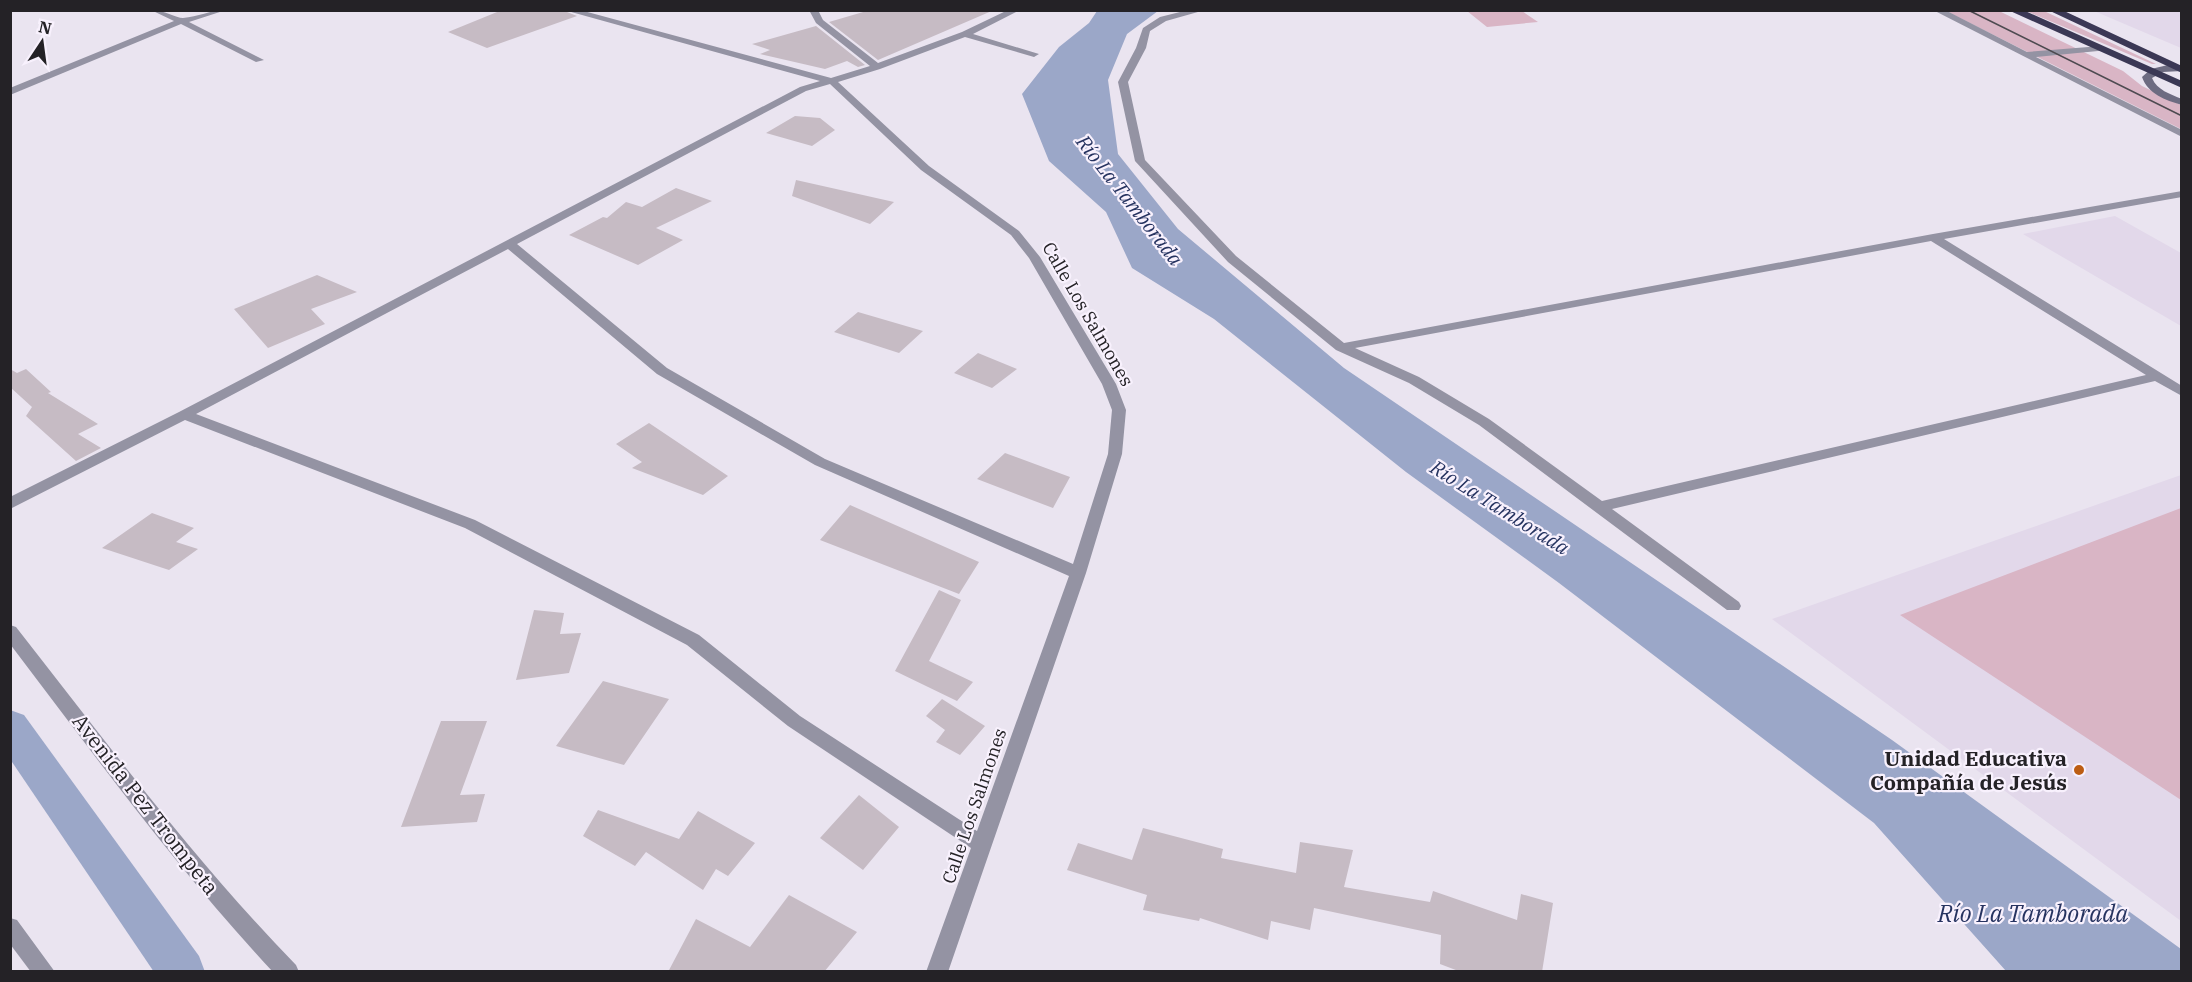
<svg xmlns="http://www.w3.org/2000/svg" width="2192" height="982" font-family="'IBM Plex Serif',serif">
	<style>
		.built { fill: #e2d8ea }
		.green { fill: #d9b5c5 }
		.water { fill: #9ba7c8 }
		.lines { fill: none; stroke-linecap: round; stroke-linejoin: round }
		.canal { fill: #9ba7c8; fill-rule: evenodd }
		.building { fill: #c6bbc4 }
		.street { fill: #9493a3; fill-rule: evenodd }
		.secondary { fill: #6d6b81; fill-rule: evenodd }
		.highway { fill: #3b3855; fill-rule: evenodd }
		.tram { stroke: #4d4a50; stroke-width: 1.5 }
		.poi-dot { fill: #bc5d13; stroke: #f8f1fd; stroke-width: 2 }
		.labels { text-anchor: middle; dominant-baseline: central; stroke-width: 4.5; stroke-linejoin: round; paint-order: stroke }
		.street-label { font-size: 18px; fill: #242226; stroke: #f8f1fd }
		.water-label { font-size: 20px; font-style: italic; fill: #263360; stroke: #f8f1fd }
		.near-poi-label { font-size: 21px; font-weight: bold; fill: #242226; stroke: #f8f1fd; text-anchor: end }
		.near-street-label { font-size: 21px; fill: #242226; stroke: #f8f1fd }
		.near-water-label { font-size: 24px; font-style: italic; fill: #263360; stroke: #f8f1fd }
	</style>
	<rect width="100%" height="100%" fill="#eae4f0"/>
	<!-- built -->
	<path class="built" d="M 2094,11 L 2181,11 L 2181,48 Z
		M 2115,216 L 2181,253 L 2181,326 L 2023,234 Z
		M 2181,475 L 2181,921 L 1772,619 Z"/>
	<!-- green -->
	<path class="green" d="M 1467,11 L 1522,11 L 1538,22 L 1487,27 Z
		M 1946,11 L 1999,11 L 2123,71 L 2142,86 L 2181,105 L 2181,129 Z
		M 2026,11 L 2044,11 L 2156,64 L 2152,64 Z
		M 2181,508 L 2181,800 L 1900,615 Z"/>
	<!-- water -->
	<path class="water" d="M 1097,11 L 1158,11 L 1127,34 L 1108,80 L 1118,154 L 1178,229 L 1344,368 L 1892,740 L 2181,949 L 2181,971 L 2006,971 L 1874,823 L 1559,583 L 1406,472 L 1214,319 L 1132,268 L 1106,212 L 1049,161 L 1022,94 L 1059,47 L 1089,23 Z"/>
	<g class="lines">
		<!-- canal -->
		<path class="canal" d="M 10,710 L 24,715 L 199,956 L 205,972 L 154,972 L 10,759 Z"/>
	</g>
	<!-- building -->
	<path class="building" d="M 502,10 L 562,10 L 577,16 L 487,48 L 448,32 Z
		M 870,10 L 994,10 L 878,60 L 829,22 Z
		M 816,26 L 865,65 L 858,67 L 847,61 L 825,69 L 760,54 L 770,50 L 752,44 Z
		M 795,116 L 820,118 L 835,130 L 812,146 L 766,133 Z
		M 796,180 L 894,202 L 870,224 L 792,196 Z
		M 676,188 L 712,201 L 656,228 L 683,240 L 638,265 L 569,235 L 603,217 L 607,218 L 626,202 L 642,207 Z
		M 317,275 L 357,292 L 311,309 L 325,324 L 268,348 L 234,309 Z
		M 858,312 L 923,331 L 899,353 L 834,332 Z
		M 978,353 L 1017,369 L 992,388 L 954,373 Z
		M 10,369 L 17,373 L 26,369 L 51,392 L 48,393 L 98,424 L 78,434 L 101,448 L 76,461 L 26,416 L 32,407 L 10,387 Z
		M 649,423 L 728,476 L 703,495 L 632,468 L 642,462 L 616,444 Z
		M 1005,453 L 1070,477 L 1053,508 L 977,479 Z
		M 850,505 L 979,562 L 959,594 L 820,540 Z
		M 152,513 L 194,528 L 176,542 L 198,549 L 169,570 L 102,548 Z
		M 939,590 L 961,600 L 929,661 L 973,682 L 957,701 L 895,671 Z
		M 534,610 L 564,613 L 560,634 L 581,633 L 569,673 L 516,680 Z
		M 603,681 L 669,699 L 624,765 L 556,746 Z
		M 942,699 L 985,726 L 960,755 L 936,742 L 945,730 L 926,716 Z
		M 441,721 L 487,721 L 460,795 L 485,794 L 477,822 L 401,827 Z
		M 859,795 L 899,827 L 863,870 L 820,838 Z
		M 598,810 L 679,839 L 698,811 L 755,843 L 728,876 L 716,869 L 703,890 L 646,852 L 635,866 L 583,836 Z
		M 1143,828 L 1223,849 L 1221,858 L 1296,873 L 1300,842 L 1353,850 L 1344,887 L 1430,902 L 1433,891 L 1517,920 L 1521,894 L 1553,903 L 1542,972 L 1461,972 L 1440,964 L 1441,935 L 1314,908 L 1310,930 L 1271,921 L 1268,940 L 1200,918 L 1199,921 L 1143,910 L 1147,895 L 1067,870 L 1078,843 L 1132,860 Z
		M 789,895 L 857,932 L 824,972 L 668,972 L 696,919 L 750,947 Z"/>
	<g class="lines">
		<!-- street -->
		<path class="street" d="M 151,10 C 164,10 176,18 183,18 C 198,17 210,10 226,10 L 189,22 L 264,60 L 256,62 L 181,24 L 10,95 L 10,88 L 174,21 Z
			M 564,10 L 580,10 L 831,78 L 870,66 L 816,23 L 809,10 L 818,10 L 823,20 L 878,63 L 962,32 L 1008,10 L 1020,10 L 973,34 L 1039,54 L 1034,57 L 965,37 L 880,69 L 838,82 L 929,166 L 1019,231 L 1040,257 L 1116,384 L 1126,410 L 1122,454 L 1086,573 L 948,972 L 926,972 L 971,848 L 788,726 L 687,645 L 465,528 L 185,420 L 10,509 L 10,497 L 179,412 L 800,87 L 820,81 ZM 830,84 L 921,170 L 1011,235 L 1029,258 L 1102,384 L 1112,410 L 1108,454 L 1073,564 L 825,459 L 667,368 L 517,244 L 806,91 ZM 508,249 L 657,374 L 815,465 L 1069,576 L 977,831 L 800,716 L 699,635 L 475,520 L 196,414 Z
			M 1188,10 L 1205,10 L 1166,21 L 1150,31 L 1146,48 L 1128,82 L 1145,160 L 1236,256 L 1344,343 L 1933,234 L 2182,191 L 2182,197 L 1944,239 L 2182,386 L 2182,396 L 2155,381 L 1612,509 L 1739,602 L 1741,606 L 1739,610 L 1727,610 L 1479,425 L 1409,383 L 1336,350 L 1228,262 L 1135,161 L 1118,82 L 1136,48 L 1143,28 L 1160,17 ZM 1931,241 L 2146,375 L 1602,501 L 1489,419 L 1419,377 L 1355,348 Z
			M 1933,10 L 1945,10 L 2027,52 L 2101,46 L 2101,50 L 2098,51 L 2036,57 L 2182,130 L 2182,137 Z
			M 10,625 L 16,627 C 106,742 193,859 296,965 L 299,972 L 273,972 C 177,869 95,756 10,644 Z
			M 10,918 L 17,920 L 55,972 L 31,972 L 10,944 Z"/>
		<!-- secondary -->
		<path class="secondary" d="M 2168,65 L 2182,65 L 2182,71 L 2163,72 L 2152,78 C 2157,90 2170,94 2182,99 L 2182,105 C 2165,100 2148,94 2142,77 L 2151,69 Z"/>
		<!-- highway -->
		<path class="highway" d="M 2008,10 L 2023,10 L 2182,81 L 2182,88 Z
			M 2048,10 L 2062,10 L 2182,66 L 2182,73 Z"/>
		<!-- tram -->
		<path class="tram" d="M 1968,10 L 2182,116"/>
	</g>
	<!-- markers -->
	<circle class="poi-dot" cx="2079" cy="770" r="6"/>
	<g class="labels">
		<!-- street labels -->
		<g class="street-label">
			<text transform="translate(1088 314) rotate(60)">Calle Los Salmones</text>
			<text transform="translate(974 806) rotate(-71)">Calle Los Salmones</text>
		</g>
		<!-- water labels -->
		<g class="water-label">
			<text transform="translate(1130 200) rotate(52)">Río La Tamborada</text>
			<text transform="translate(1500 507) rotate(32)">Río La Tamborada</text>
		</g>
		<!-- near-poi labels -->
		<g class="near-poi-label">
			<text x="2067" y="758">Unidad Educativa<tspan x="2067" dy="24">Compañía de Jesús</tspan></text>
		</g>
		<!-- near-street labels -->
		<g class="near-street-label">
			<text transform="translate(146 804) rotate(52)">Avenida Pez Trompeta</text>
		</g>
		<!-- near-water labels -->
		<g class="near-water-label">
			<text x="2033" y="913">Río La Tamborada</text>
		</g>
	</g>
	<!-- border -->
	<rect width="2192" height="982" fill="none" stroke="#242226" stroke-width="24"/>
	<!-- north arrow -->
	<g transform="translate(42 42) rotate(13)" stroke="#f8f1fd" stroke-width="4.5" paint-order="stroke">
	<path d="M0-4.5L10 22L0 15L-10 22Z" fill="#242226"/>
	<text y="-9" font-size="16" font-weight="bold" text-anchor="middle" fill="#242226">N</text>
	</g>
</svg>
